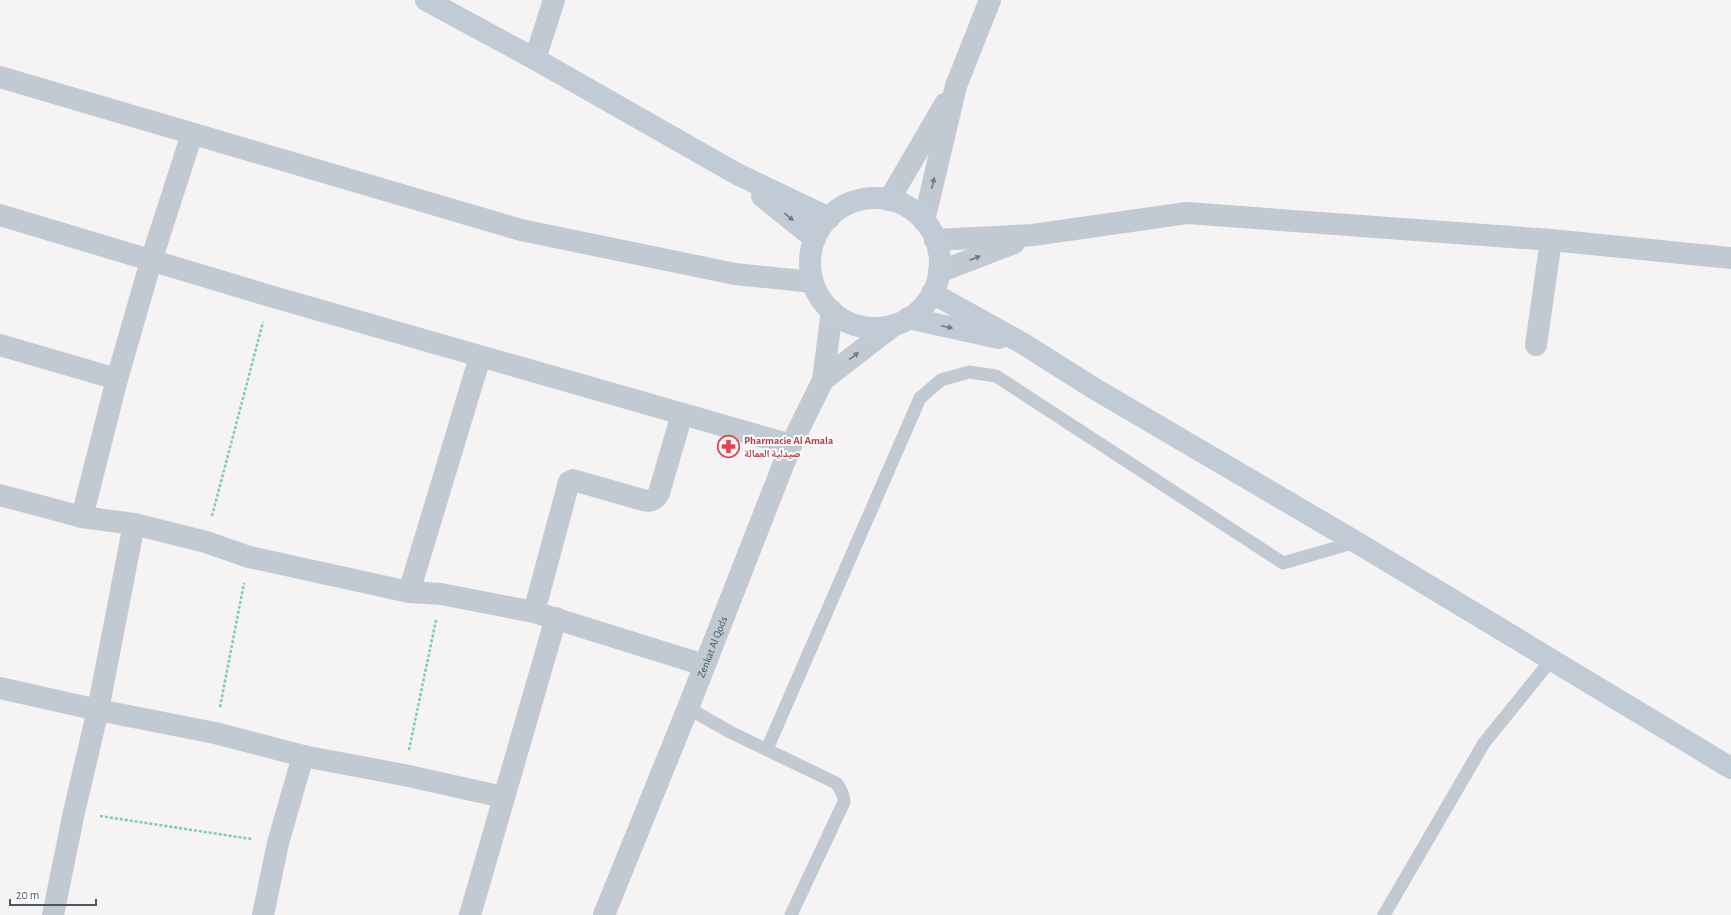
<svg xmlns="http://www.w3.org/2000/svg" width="1731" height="915" font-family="'Alegreya Sans','Noto Naskh Arabic',sans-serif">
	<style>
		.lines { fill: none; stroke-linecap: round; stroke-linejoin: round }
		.path { stroke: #7ad0a6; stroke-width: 2.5; stroke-dasharray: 3 2; stroke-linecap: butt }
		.lane { stroke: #c1cad2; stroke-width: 13 }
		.street { stroke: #c1cad2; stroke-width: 22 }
		.secondary { stroke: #c1cbd6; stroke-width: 22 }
		.oneway { fill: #6e7983 }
		.oneway2 { fill: #6e7984 }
		.labels { text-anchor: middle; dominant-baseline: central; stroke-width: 4; stroke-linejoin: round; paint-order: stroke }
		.health-label { font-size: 11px; font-weight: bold; fill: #be3a42; stroke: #fff; text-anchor: start }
		.street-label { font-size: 11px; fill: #4a5661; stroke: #fff }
	</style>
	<rect width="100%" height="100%" fill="#f5f3f3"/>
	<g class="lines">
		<!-- path -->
		<path class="path" d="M 212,516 L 263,322
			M 220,707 L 244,583
			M 409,750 L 436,620
			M 100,816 L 252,839"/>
		<!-- lane -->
		<path class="lane" d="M 688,708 L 730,732 L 836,783 C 841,789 844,794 844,802 L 791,915
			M 767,749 L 920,398 L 941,380 L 969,372 L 996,376 L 1283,563 L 1356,542
			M 1384,915 L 1484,743 L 1552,659"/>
		<!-- street -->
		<g class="street">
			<path d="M 535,59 L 554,0"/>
			<path d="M 0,77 L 521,230 L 735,274 L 813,282"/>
			<path d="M 889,200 L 945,104"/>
			<path d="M 0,215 L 270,296 L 791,445"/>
			<path d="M 924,221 L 956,86 L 990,0"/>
			<path d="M 935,240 L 1033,235 L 1187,213 L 1551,240 L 1731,258"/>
			<path d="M 939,272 L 1014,243"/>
			<path d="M 0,345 L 117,379"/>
			<path d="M 1536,345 L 1551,240"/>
			<path d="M 823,380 L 894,325"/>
			<path d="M 0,495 L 82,517 L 134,524 L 206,542 L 249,557 L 409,592 L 441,594 L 534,612 L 704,665"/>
			<path d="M 82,517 L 117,379 L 151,261 L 192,134"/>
			<path d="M 409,592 L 480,357"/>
			<path d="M 534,612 L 569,482 L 573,480 L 643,500 C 651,502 655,500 659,493 L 682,414"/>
			<path d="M 0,688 L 98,710 L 215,733 L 303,756 L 404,775 L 503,797"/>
			<path d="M 53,915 L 74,812 L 98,710 L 134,524"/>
			<path d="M 263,915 L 278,843 L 303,756"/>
			<path d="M 470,915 L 556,618"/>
			<path id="s1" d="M 604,915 L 688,708 L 791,445 L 823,380 L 832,311"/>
		</g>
		<!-- secondary -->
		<path class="secondary" d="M 426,0 L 535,59 L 737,174 L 829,218
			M 762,196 L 815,239
			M810 263a65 65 0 1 1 130 0a65 65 0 1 1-130 0Z
			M 932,293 L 1022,343 L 1095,389 L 1356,542 L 1731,768
			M 908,318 L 999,338"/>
	</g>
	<!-- one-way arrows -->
	<defs><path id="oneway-solid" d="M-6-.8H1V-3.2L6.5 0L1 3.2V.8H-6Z"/></defs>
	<g class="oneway">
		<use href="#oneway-solid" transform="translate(933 183) rotate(-77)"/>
		<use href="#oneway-solid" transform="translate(975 258) rotate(-21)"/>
		<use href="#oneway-solid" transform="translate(854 356) rotate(-38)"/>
	</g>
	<g class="oneway2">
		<use href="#oneway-solid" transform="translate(789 217) rotate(39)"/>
		<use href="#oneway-solid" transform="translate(947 327) rotate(12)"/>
	</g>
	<!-- icons -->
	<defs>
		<symbol id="pharmacy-ring" viewBox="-11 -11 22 22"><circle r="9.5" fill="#fff" stroke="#e0444e" stroke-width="1.5"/><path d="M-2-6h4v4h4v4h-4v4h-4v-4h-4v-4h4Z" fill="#e0444e"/></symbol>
	</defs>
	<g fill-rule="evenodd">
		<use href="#pharmacy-ring" x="716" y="434" width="25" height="25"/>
	</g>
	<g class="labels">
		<!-- health labels -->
		<g class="health-label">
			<text x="744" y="440">Pharmacie Al Amala<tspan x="744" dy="13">صيدلية العمالة</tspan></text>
		</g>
		<!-- street labels -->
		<g class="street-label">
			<text stroke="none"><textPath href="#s1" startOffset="289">Zenkat Al Qods</textPath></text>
		</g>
	</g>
	<!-- scale -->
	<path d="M10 899v6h86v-6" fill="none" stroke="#4a5661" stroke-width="2"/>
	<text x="16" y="899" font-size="12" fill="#4a5661" stroke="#ffffff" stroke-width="3" paint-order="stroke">20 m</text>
</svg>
